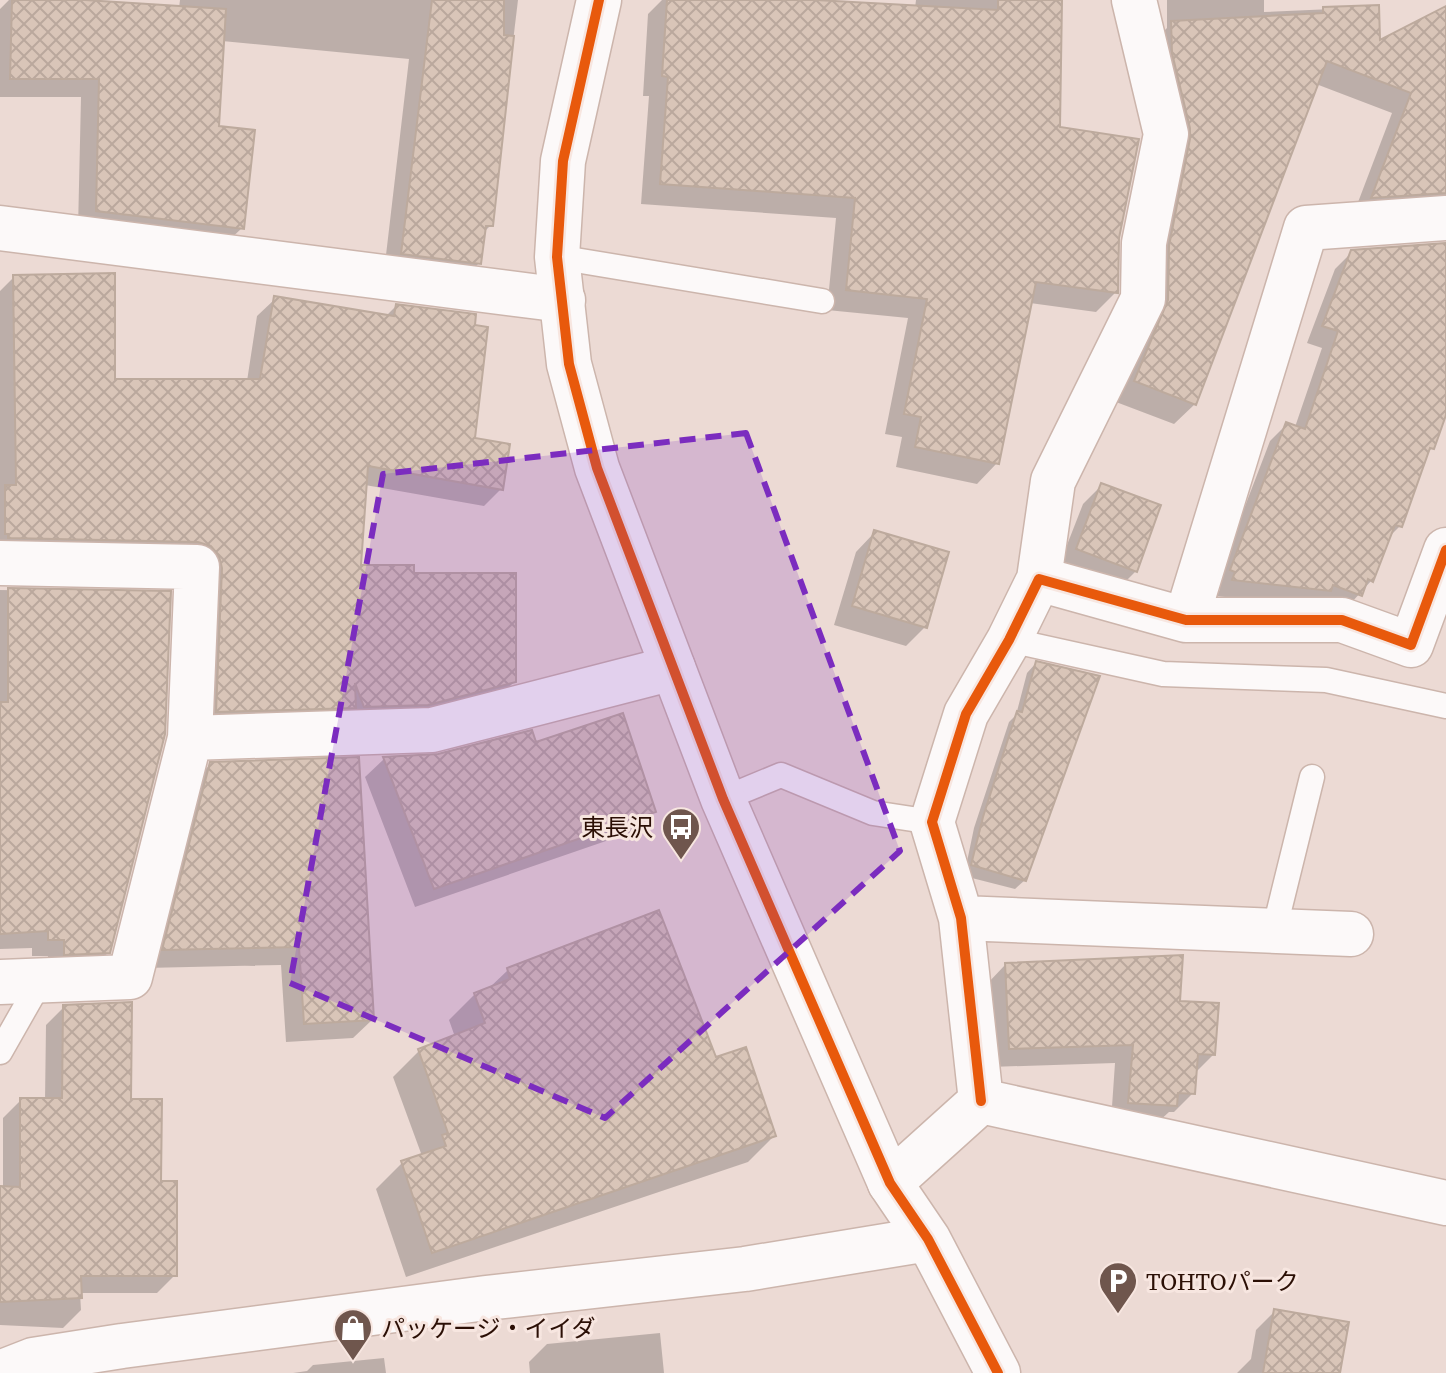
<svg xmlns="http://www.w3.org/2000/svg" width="1446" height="1373" font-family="'Source Serif 4','Noto Sans JP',serif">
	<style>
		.shadow { fill: #0003 }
		.building { fill: url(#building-cross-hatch); stroke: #bdaa9d; stroke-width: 2 }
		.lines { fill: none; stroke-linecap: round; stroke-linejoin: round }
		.service-casing { stroke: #ccb5ac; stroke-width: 27 }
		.minor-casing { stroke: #ccb5ac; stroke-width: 47 }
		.tertiary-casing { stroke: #ccb5ac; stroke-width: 47 }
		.service { stroke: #fcf9f9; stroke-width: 24 }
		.minor { stroke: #fcf9f9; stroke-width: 44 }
		.tertiary { stroke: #fcf9f9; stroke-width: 44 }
		.cycleway-casing { stroke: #f7e6e0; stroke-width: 15 }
		.cycleway { stroke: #e8590c; stroke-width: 10 }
		.marked { fill: #7b2cbf; fill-opacity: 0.2; stroke: #7b2cbf; stroke-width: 6; stroke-dasharray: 16 10; stroke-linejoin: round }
		.labels { text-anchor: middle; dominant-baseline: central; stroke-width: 6; stroke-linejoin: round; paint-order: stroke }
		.poi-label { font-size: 24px; fill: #2b0f05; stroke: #f7e6e0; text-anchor: start }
	</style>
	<defs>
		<pattern id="building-cross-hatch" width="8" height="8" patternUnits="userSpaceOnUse" patternTransform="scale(2)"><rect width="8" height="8" fill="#d9c5b8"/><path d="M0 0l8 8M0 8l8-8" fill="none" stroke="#baa89d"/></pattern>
	</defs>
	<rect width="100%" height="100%" fill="#ecdad4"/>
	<!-- shadow -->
	<path class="shadow" d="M 9,0 L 78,0 L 179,8 L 180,0 L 518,0 L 491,225 L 483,233 L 479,263 L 461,282 L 384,272 L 409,59 L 222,41 L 217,128 L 242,228 L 223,246 L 78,229 L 81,97 L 0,97 L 0,9 Z
		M 662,0 L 781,0 L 915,8 L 916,0 L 1060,0 L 1058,129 L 1117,238 L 1116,292 L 1096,312 L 1030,303 L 997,463 L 977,484 L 896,467 L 902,437 L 885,434 L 908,318 L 827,310 L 836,218 L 641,204 L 649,96 L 643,96 L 648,14 Z
		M 1167,0 L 1264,0 L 1264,12 L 1377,7 L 1378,44 L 1446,8 L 1446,223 L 1352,218 L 1392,113 L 1316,84 L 1195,404 L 1174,424 L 1116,402 L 1148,322 L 1152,43 L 1167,28 Z
		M 1352,252 L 1446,274 L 1446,409 L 1432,448 L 1426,454 L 1400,526 L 1387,539 L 1371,581 L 1343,612 L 1217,596 L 1220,589 L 1214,587 L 1270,441 L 1287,424 L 1295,427 L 1322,348 L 1307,343 L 1335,269 Z
		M 14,277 L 113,381 L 247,381 L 257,316 L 275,299 L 385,317 L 396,306 L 501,489 L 484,506 L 365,485 L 358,567 L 412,575 L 514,682 L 497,699 L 410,721 L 200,728 L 206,586 L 0,555 L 0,291 Z
		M 1102,485 L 1136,571 L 1117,590 L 1058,568 L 1083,504 Z
		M 874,533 L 925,627 L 906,646 L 834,625 L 856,552 Z
		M 0,590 L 169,593 L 109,952 L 91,969 L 48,971 L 48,956 L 32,956 L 32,948 L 0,949 Z
		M 1036,663 L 1025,880 L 1015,889 L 964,876 L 974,828 L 1009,722 L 1016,715 L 1027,673 Z
		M 534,745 L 654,812 L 635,831 L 415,907 L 365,777 L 384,759 L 438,756 Z
		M 211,764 L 372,1020 L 353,1038 L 286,1042 L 281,965 L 145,968 L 191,783 Z
		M 1005,965 L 1178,1003 L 1213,1055 L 1195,1073 L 1193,1093 L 1174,1112 L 1169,1112 L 1156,1124 L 1111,1121 L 1115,1063 L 990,1067 L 987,984 Z
		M 508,970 L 715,1060 L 774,1136 L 748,1162 L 406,1277 L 376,1189 L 402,1163 L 422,1156 L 393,1077 L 419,1051 L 455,1037 L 449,1020 L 475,994 L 488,989 Z
		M 64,1007 L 129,1101 L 159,1183 L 175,1275 L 157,1293 L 80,1293 L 81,1310 L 63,1328 L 0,1325 L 0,1188 L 3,1188 L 3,1118 L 21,1100 L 45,1100 L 46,1025 Z
		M 1275,1311 L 1338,1373 L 1237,1373 L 1251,1359 L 1256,1330 Z
		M 660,1333 L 664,1373 L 530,1373 L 529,1362 L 547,1344 Z
		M 384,1358 L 386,1373 L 293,1373 L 307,1371 L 313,1365 Z"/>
	<!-- building -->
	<path class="building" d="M 12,0 L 85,0 L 226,9 L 219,126 L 255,130 L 244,229 L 96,211 L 99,79 L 10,79 Z
		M 432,0 L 504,0 L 504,35 L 514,36 L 493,226 L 486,226 L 481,264 L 401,254 Z
		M 667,0 L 816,0 L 998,10 L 998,0 L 1062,0 L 1060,127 L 1139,139 L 1119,238 L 1118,293 L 1036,282 L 999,464 L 915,447 L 921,417 L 904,414 L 927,299 L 846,290 L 855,198 L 660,184 L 668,77 L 662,76 Z
		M 1379,5 L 1380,40 L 1446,6 L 1446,193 L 1371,198 L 1411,93 L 1327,61 L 1196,405 L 1134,381 L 1168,300 L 1169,246 L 1190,139 L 1190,128 L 1172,53 L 1171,21 L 1323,13 L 1323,7 Z
		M 1446,243 L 1446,415 L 1434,449 L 1430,448 L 1402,527 L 1395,525 L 1373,582 L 1368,579 L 1362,596 L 1333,585 L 1331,591 L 1232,580 L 1235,572 L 1230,570 L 1286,422 L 1305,429 L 1338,331 L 1322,326 L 1351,250 Z
		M 115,273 L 115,379 L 260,379 L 274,296 L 394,316 L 396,304 L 476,314 L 475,325 L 488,327 L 475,438 L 510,444 L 503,490 L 368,466 L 361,565 L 414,565 L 414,573 L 516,573 L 516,682 L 428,705 L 364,707 L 355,683 L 356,708 L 216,712 L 222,568 L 219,556 L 211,546 L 198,542 L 8,538 L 8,534 L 5,534 L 5,485 L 16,485 L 13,275 Z
		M 1101,483 L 1161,505 L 1137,572 L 1076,549 Z
		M 874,530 L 949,552 L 927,628 L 852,606 Z
		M 8,588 L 171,591 L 165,734 L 110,953 L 64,955 L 64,940 L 48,940 L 48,931 L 0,934 L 0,702 L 8,702 Z
		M 1036,661 L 1100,676 L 1026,881 L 971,865 L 983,817 L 1017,711 L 1022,712 Z
		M 623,713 L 656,812 L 434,889 L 383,757 L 438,754 L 532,730 L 536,742 Z
		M 359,757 L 374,1020 L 304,1024 L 299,947 L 162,950 L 210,762 Z
		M 659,910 L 716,1057 L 746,1047 L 776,1136 L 432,1253 L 401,1161 L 446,1146 L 442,1135 L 448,1133 L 418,1049 L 485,1023 L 474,993 L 510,979 L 507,968 Z
		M 1183,955 L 1180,1001 L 1219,1003 L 1215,1055 L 1198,1054 L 1195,1094 L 1178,1093 L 1177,1106 L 1128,1103 L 1133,1045 L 1009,1049 L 1005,963 Z
		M 132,1002 L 131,1099 L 162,1099 L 161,1181 L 177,1181 L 177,1276 L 81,1276 L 82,1298 L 0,1302 L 0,1186 L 20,1187 L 20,1098 L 62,1098 L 63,1005 Z
		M 1274,1309 L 1349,1322 L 1340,1373 L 1263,1373 Z"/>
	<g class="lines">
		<defs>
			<path id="service" d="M 557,257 L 822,301
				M 1009,640 L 1163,674 L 1326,680 L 1446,706
				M 723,799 L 781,775 L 873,813 L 932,822
				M 1274,931 L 1312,777
				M 0,1052 L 41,980"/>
			<path id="minor" d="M 0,228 L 563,300
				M 0,563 L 197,567 L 190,738
				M 1039,579 L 1053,481 L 1143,299 L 1144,243 L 1166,134 L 1134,0
				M 1186,620 L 1306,228 L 1446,218
				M 961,918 L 1351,934
				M 0,982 L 130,977 L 190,738 L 432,730 L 673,668
				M 981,1101 L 961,918 L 932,822 L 966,714 L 1009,640 L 1039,579 L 1186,620 L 1342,620 L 1411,645 L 1446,550
				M 890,1183 L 981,1101 L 1446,1203"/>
			<path id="tertiary" d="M 599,0 L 563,161 L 557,257 L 569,364 L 597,468 L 723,799 L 890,1183 L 928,1239 L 998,1373
				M 0,1373 L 33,1360 L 122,1346 L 486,1298 L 745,1269 L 928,1239"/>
		</defs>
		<!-- service casing -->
		<use href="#service" class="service-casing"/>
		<!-- minor casing -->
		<use href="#minor" class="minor-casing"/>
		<!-- tertiary casing -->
		<use href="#tertiary" class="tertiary-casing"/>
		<!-- service -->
		<use href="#service" class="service"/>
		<!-- minor -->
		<use href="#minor" class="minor"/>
		<!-- tertiary -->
		<use href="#tertiary" class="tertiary"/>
		<defs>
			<path id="cycleway" d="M 599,0 L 563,161 L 557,257 L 569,364 L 597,468 L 723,799 L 890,1183 L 928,1239 L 998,1373
				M 981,1101 L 961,918 L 932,822 L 966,714 L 1009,640 L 1039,579 L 1186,620 L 1342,620 L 1411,645 L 1446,550"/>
		</defs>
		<!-- cycleway casing -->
		<use href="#cycleway" class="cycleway-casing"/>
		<!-- cycleway -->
		<use href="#cycleway" class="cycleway"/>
	</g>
	<!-- marked area -->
	<path class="marked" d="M 746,433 L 900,851 L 605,1118 L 290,983 L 383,474 Z"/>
	<!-- icons -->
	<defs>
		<symbol id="bus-pin" viewBox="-11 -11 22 30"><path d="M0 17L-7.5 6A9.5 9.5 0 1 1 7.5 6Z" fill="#6f564d" stroke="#f7e6e0"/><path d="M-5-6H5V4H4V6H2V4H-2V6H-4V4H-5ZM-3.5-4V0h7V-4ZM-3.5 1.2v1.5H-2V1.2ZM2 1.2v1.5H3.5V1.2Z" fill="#fff"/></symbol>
		<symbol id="parking-pin" viewBox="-11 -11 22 30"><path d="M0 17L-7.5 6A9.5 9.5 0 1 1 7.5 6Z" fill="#6f564d" stroke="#f7e6e0"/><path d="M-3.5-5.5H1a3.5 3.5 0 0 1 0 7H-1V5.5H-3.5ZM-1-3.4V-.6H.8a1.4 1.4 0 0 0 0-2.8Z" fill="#fff"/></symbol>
		<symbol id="shop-pin" viewBox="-11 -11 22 30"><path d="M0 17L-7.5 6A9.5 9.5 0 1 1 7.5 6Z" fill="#6f564d" stroke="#f7e6e0"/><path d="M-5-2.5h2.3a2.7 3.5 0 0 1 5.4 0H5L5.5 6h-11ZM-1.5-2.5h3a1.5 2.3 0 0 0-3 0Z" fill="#fff"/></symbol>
	</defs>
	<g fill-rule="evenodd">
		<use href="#bus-pin" x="659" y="805" width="44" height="60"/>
		<use href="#parking-pin" x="1096" y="1259" width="44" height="60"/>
		<use href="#shop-pin" x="331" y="1306" width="44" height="60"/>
	</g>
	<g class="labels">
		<!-- poi labels -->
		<g class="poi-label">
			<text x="653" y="827" text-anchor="end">東長沢</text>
			<text x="1146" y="1281">TOHTOパーク</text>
			<text x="381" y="1328">パッケージ・イイダ</text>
		</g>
	</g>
</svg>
